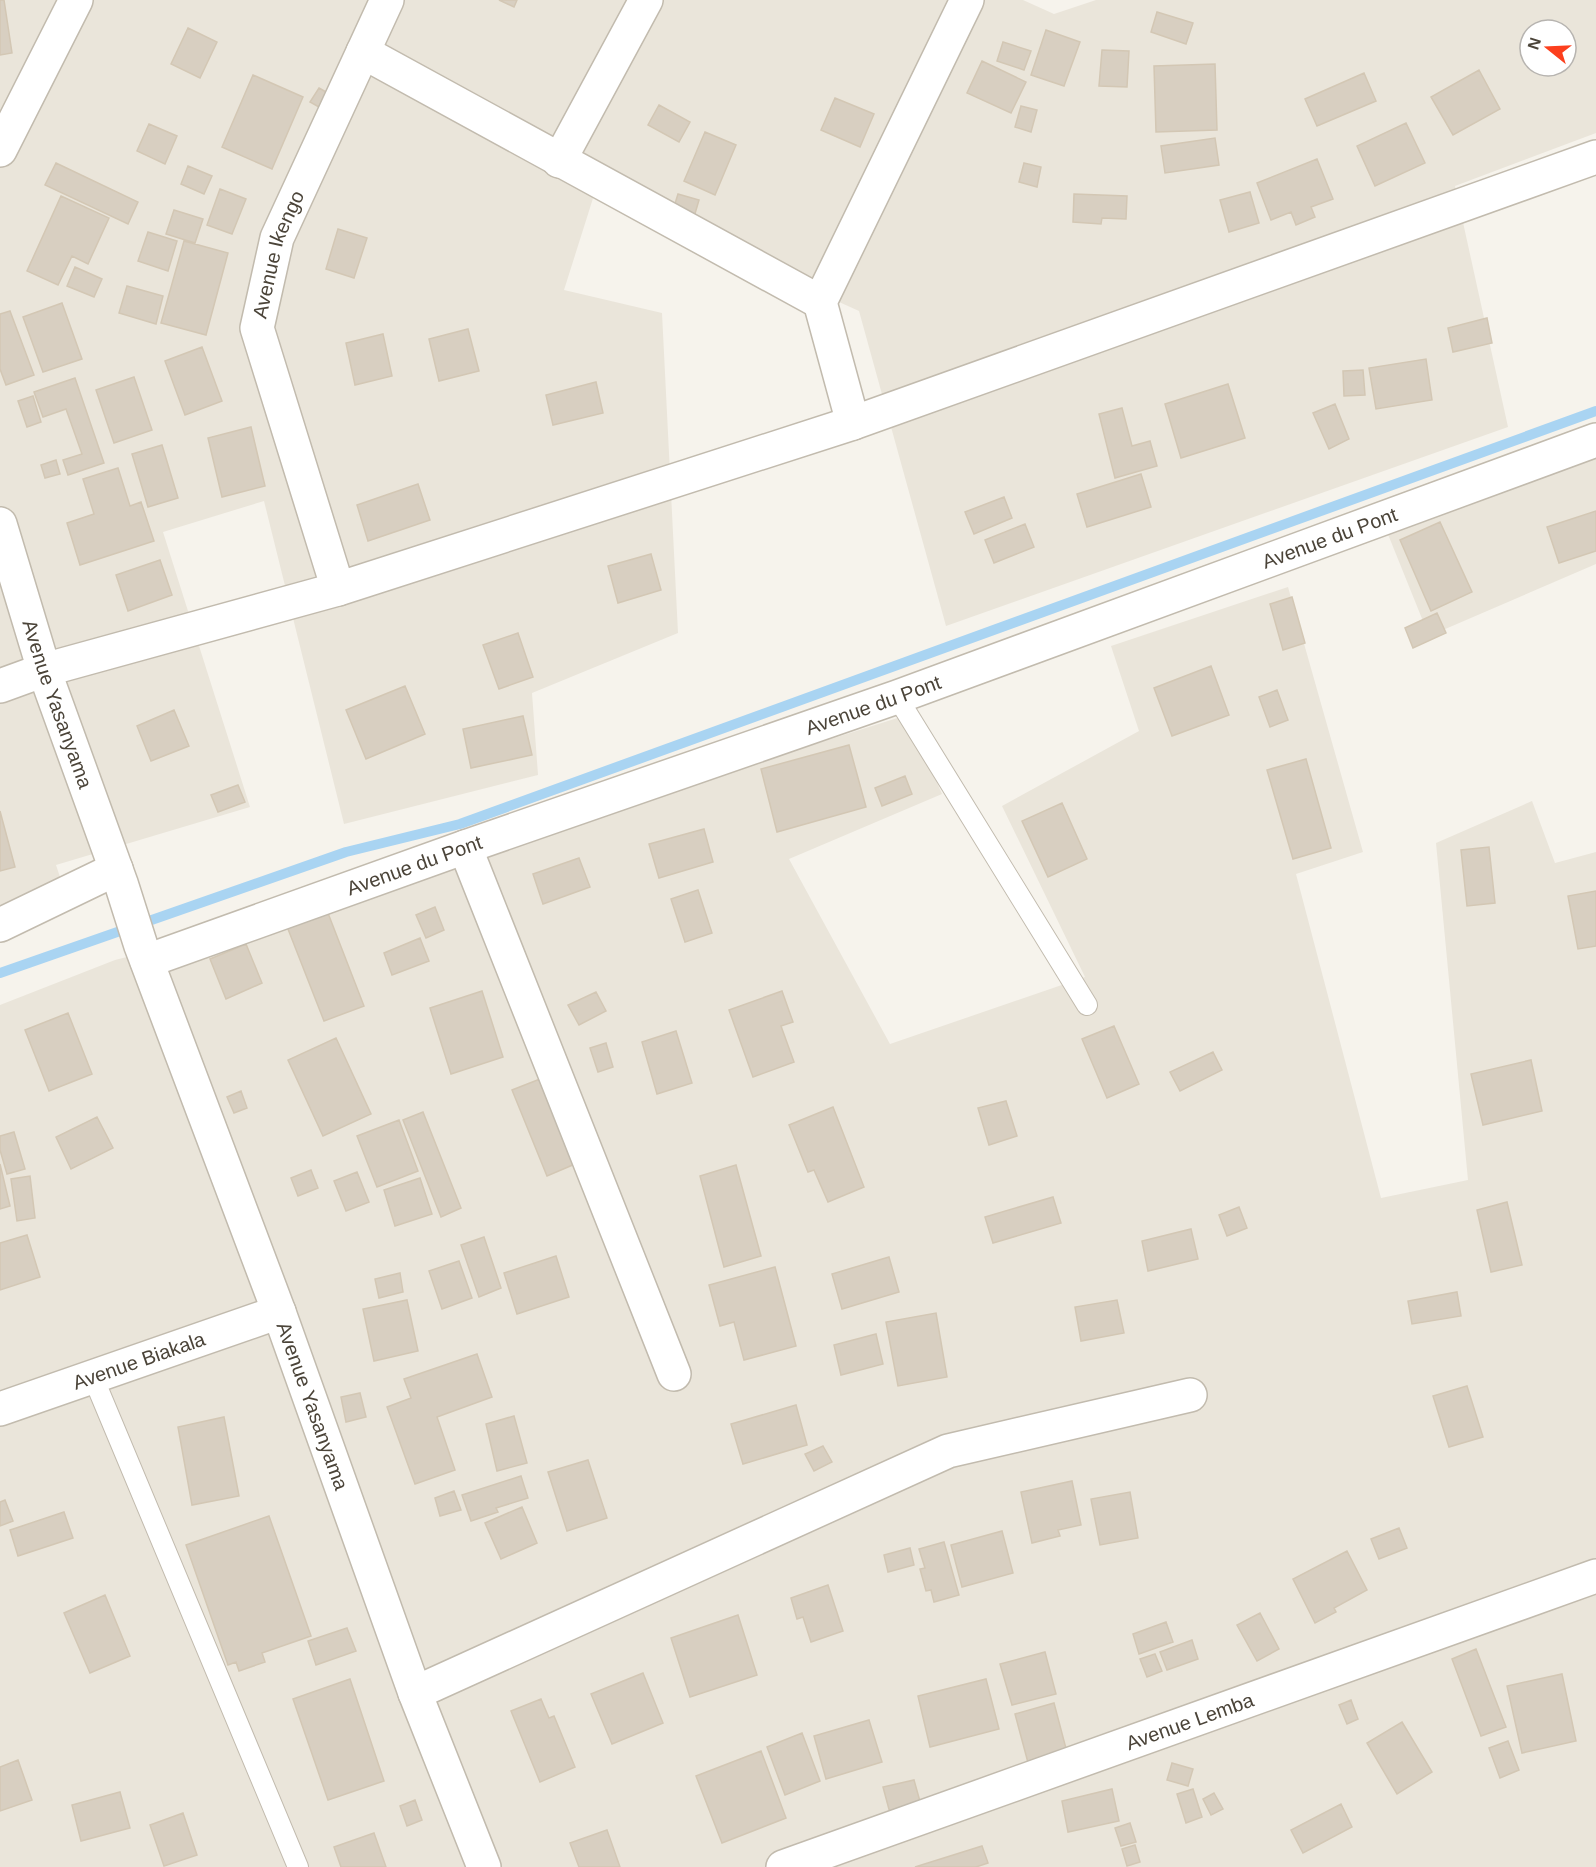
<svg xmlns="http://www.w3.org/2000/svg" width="1596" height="1867" font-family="Helvetica,sans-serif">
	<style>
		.residential { fill: #eae5da; fill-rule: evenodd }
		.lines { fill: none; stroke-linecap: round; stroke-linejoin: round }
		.stream { stroke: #a9d4f2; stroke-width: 10 }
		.building { fill: #d8cfc1; stroke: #d3c7b4; stroke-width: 1.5 }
		.service-casing { stroke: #c2bbae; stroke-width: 22 }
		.minor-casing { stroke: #c2bbae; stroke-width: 36 }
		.tertiary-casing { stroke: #c2bbae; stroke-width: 36 }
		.service { stroke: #fff; stroke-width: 20 }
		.minor { stroke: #fff; stroke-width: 33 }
		.tertiary { stroke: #fff; stroke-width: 33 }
		.labels { text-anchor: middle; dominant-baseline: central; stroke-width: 5; stroke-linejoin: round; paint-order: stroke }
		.street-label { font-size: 20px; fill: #4b4439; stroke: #fff }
	</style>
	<rect width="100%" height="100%" fill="#f6f3ec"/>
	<!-- residential -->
	<path class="residential" d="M 0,0 L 1023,0 L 1054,14 L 1096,0 L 1596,0 L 1596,133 L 1455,186 L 1508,427 L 946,626 L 859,311 L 595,192 L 564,290 L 662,313 L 678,633 L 532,693 L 538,775 L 344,824 L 264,501 L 163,532 L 250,807 L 56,865 L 63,886 L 0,913 ZM 1530,30 L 1566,30 L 1566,66 L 1530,66 Z
		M 1596,434 L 1596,564 L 1429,636 L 1381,517 Z
		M 1288,587 L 1363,852 L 1296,874 L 1381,1198 L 1468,1180 L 1436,843 L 1532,801 L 1555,863 L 1596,852 L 1596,1867 L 0,1867 L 0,1005 L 115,960 L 186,942 L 907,715 L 942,794 L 789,859 L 890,1044 L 1085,977 L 1002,806 L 1139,731 L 1111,646 Z"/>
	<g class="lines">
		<!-- stream -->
		<path class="stream" d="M 0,973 L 346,852 L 460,824 L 1596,411"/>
	</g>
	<!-- building -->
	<path class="building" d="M 0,0 L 4,0 L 12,53 L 0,55 Z
		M 499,0 L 517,0 L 514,7 Z
		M 1157,12 L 1193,23 L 1186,44 L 1151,32 Z
		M 188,28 L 217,42 L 200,78 L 171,64 Z
		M 1046,30 L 1080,42 L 1064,86 L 1031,75 Z
		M 1003,42 L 1031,51 L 1024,70 L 997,61 Z
		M 1102,50 L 1129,51 L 1127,87 L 1099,86 Z
		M 982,61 L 1026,82 L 1011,113 L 967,93 Z
		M 1215,64 L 1217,130 L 1156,132 L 1154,66 Z
		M 1479,70 L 1500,109 L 1453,135 L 1431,97 Z
		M 1364,73 L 1376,101 L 1317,126 L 1305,99 Z
		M 253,75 L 303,97 L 272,169 L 222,147 Z
		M 319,88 L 335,97 L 326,111 L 310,102 Z
		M 835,98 L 874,114 L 860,147 L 821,130 Z
		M 659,105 L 690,122 L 679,142 L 648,125 Z
		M 1021,106 L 1037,110 L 1031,132 L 1015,127 Z
		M 1406,123 L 1425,163 L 1375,186 L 1357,146 Z
		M 149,124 L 177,136 L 165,164 L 137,151 Z
		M 705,132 L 736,145 L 715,195 L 684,181 Z
		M 1215,138 L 1219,165 L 1165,173 L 1161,146 Z
		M 1317,159 L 1333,199 L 1311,207 L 1315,217 L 1296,225 L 1291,212 L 1271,220 L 1257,183 Z
		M 56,163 L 138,202 L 128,224 L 45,185 Z
		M 1024,163 L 1041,167 L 1037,187 L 1019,182 Z
		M 188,166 L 212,176 L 204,194 L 181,184 Z
		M 220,189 L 246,199 L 232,234 L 207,225 Z
		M 1250,192 L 1259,223 L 1229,232 L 1220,200 Z
		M 678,194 L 699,200 L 694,217 L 673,210 Z
		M 1074,194 L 1127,196 L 1126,219 L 1102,218 L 1101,224 L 1073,222 Z
		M 61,196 L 109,218 L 88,264 L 72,256 L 58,285 L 27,271 Z
		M 174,210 L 203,219 L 195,243 L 166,234 Z
		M 338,229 L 367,238 L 354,278 L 326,269 Z
		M 148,232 L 177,241 L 168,271 L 138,261 Z
		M 184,241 L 228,253 L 206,335 L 161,323 Z
		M 75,267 L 102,279 L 94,297 L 67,286 Z
		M 127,286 L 163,296 L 156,324 L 119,313 Z
		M 62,303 L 82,359 L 43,372 L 23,317 Z
		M 10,311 L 34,375 L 6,385 L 0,369 L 0,314 Z
		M 1487,318 L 1492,343 L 1453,352 L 1448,328 Z
		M 468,329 L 479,371 L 439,381 L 429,339 Z
		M 383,334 L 392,376 L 355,385 L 346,343 Z
		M 202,347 L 222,401 L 185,415 L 165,361 Z
		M 1426,359 L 1432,400 L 1376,409 L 1369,368 Z
		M 1363,370 L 1365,395 L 1344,396 L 1343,371 Z
		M 134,377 L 152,430 L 114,443 L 96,390 Z
		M 75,378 L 104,463 L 68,475 L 63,460 L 82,454 L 66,409 L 43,417 L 34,392 Z
		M 596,382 L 603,413 L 553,425 L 546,395 Z
		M 1228,384 L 1245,438 L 1181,458 L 1165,404 Z
		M 33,396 L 41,422 L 27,427 L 18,401 Z
		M 1335,404 L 1349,439 L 1329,449 L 1313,413 Z
		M 1122,408 L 1132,446 L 1150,441 L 1157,466 L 1115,478 L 1099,414 Z
		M 251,427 L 265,486 L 222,497 L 208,438 Z
		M 162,445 L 178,498 L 148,507 L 132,454 Z
		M 56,460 L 60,474 L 45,478 L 41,465 Z
		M 118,468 L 130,506 L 141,502 L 154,541 L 80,565 L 67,523 L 94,514 L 83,479 Z
		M 1141,474 L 1151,507 L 1087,527 L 1077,494 Z
		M 418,484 L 430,520 L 368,541 L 357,505 Z
		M 1004,497 L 1012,518 L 974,534 L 965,512 Z
		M 1596,511 L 1596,551 L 1559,563 L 1547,527 Z
		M 1440,522 L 1472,592 L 1431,611 L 1400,540 Z
		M 1025,524 L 1034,547 L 994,563 L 985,540 Z
		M 651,554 L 661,590 L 618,603 L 608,566 Z
		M 160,560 L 172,595 L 128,611 L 116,575 Z
		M 1292,597 L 1305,643 L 1283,650 L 1270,604 Z
		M 1437,613 L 1446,633 L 1413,648 L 1405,628 Z
		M 518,633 L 533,677 L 499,689 L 483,645 Z
		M 1211,666 L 1229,715 L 1172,736 L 1154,688 Z
		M 405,686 L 425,734 L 366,759 L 346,710 Z
		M 1277,690 L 1288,720 L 1270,727 L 1259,697 Z
		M 174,710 L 189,746 L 151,761 L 137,726 Z
		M 523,716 L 532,755 L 471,768 L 463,729 Z
		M 849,745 L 866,807 L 777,832 L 761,769 Z
		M 1306,759 L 1331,848 L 1293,859 L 1267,770 Z
		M 905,776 L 912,794 L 882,806 L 875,788 Z
		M 238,785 L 245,802 L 218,812 L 211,795 Z
		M 1062,803 L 1087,859 L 1048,877 L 1022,821 Z
		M 0,811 L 15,867 L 0,871 Z
		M 704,829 L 713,862 L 659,878 L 649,844 Z
		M 1489,847 L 1495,903 L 1467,906 L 1461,850 Z
		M 579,858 L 590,887 L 543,904 L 533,874 Z
		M 698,890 L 712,933 L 685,942 L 671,899 Z
		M 1596,891 L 1596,946 L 1578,949 L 1568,896 Z
		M 435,907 L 444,930 L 426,938 L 416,915 Z
		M 326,908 L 364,1006 L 324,1021 L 286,924 Z
		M 420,938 L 429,961 L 392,975 L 384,953 Z
		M 246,944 L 262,983 L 226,999 L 210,959 Z
		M 482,991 L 503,1057 L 451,1074 L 430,1008 Z
		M 782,991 L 793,1022 L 781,1026 L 794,1062 L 753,1077 L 729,1010 Z
		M 596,992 L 606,1011 L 579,1025 L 568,1005 Z
		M 68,1013 L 92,1074 L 49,1091 L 25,1030 Z
		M 1114,1026 L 1139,1084 L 1107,1098 L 1082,1039 Z
		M 676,1031 L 692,1083 L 657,1094 L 642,1042 Z
		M 336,1038 L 371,1114 L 323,1136 L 288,1060 Z
		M 606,1043 L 613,1067 L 598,1072 L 590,1048 Z
		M 1213,1052 L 1222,1070 L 1180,1091 L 1170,1072 Z
		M 1531,1060 L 1542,1111 L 1483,1125 L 1471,1074 Z
		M 540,1079 L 575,1164 L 547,1176 L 512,1090 Z
		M 241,1091 L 247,1108 L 234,1113 L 227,1097 Z
		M 1006,1101 L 1017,1136 L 989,1145 L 978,1108 Z
		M 833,1107 L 864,1187 L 828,1202 L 814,1170 L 808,1172 L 789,1125 Z
		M 423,1112 L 461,1208 L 441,1217 L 403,1120 Z
		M 97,1117 L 113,1148 L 71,1169 L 56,1137 Z
		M 399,1120 L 418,1171 L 377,1187 L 357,1136 Z
		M 14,1132 L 25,1169 L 7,1174 L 0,1150 L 0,1136 Z
		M 0,1164 L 10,1206 L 0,1209 Z
		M 736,1165 L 761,1256 L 724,1267 L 700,1176 Z
		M 311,1170 L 318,1188 L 298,1196 L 291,1178 Z
		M 357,1172 L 369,1202 L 346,1211 L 334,1181 Z
		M 30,1176 L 35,1218 L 17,1221 L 11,1179 Z
		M 420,1178 L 432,1214 L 395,1226 L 384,1190 Z
		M 1053,1197 L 1061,1223 L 993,1243 L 985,1217 Z
		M 1507,1202 L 1522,1265 L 1491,1272 L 1477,1210 Z
		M 1239,1207 L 1247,1228 L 1227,1236 L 1219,1215 Z
		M 1191,1229 L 1198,1259 L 1148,1271 L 1142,1241 Z
		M 27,1235 L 40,1277 L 0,1290 L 0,1243 Z
		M 484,1237 L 501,1288 L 479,1297 L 461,1245 Z
		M 556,1256 L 569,1297 L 517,1314 L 504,1273 Z
		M 889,1257 L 899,1292 L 842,1309 L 832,1274 Z
		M 459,1261 L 472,1298 L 442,1309 L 429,1271 Z
		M 775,1267 L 796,1346 L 744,1360 L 734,1322 L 720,1326 L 709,1285 Z
		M 400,1273 L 403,1292 L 379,1298 L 375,1279 Z
		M 1457,1292 L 1461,1316 L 1412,1324 L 1408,1301 Z
		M 407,1300 L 418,1351 L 374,1361 L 363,1309 Z
		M 1117,1300 L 1124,1333 L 1081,1341 L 1075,1307 Z
		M 936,1313 L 947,1377 L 898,1386 L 886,1322 Z
		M 876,1334 L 883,1364 L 841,1375 L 834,1345 Z
		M 477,1354 L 492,1397 L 437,1417 L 455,1470 L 415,1484 L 387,1407 L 411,1398 L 404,1379 Z
		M 1467,1386 L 1483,1437 L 1449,1447 L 1433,1396 Z
		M 360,1393 L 366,1417 L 346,1422 L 341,1397 Z
		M 796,1405 L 807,1445 L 743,1464 L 731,1424 Z
		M 514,1416 L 527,1463 L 497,1471 L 486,1424 Z
		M 224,1417 L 239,1496 L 192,1505 L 178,1427 Z
		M 823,1446 L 832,1462 L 814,1471 L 805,1454 Z
		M 588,1460 L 607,1518 L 567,1531 L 548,1472 Z
		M 521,1476 L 528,1498 L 496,1508 L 498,1512 L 471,1521 L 462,1495 Z
		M 1072,1481 L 1081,1525 L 1058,1530 L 1060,1536 L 1032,1543 L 1021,1492 Z
		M 454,1491 L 461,1510 L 440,1516 L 435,1498 Z
		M 1130,1492 L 1138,1538 L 1100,1545 L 1091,1499 Z
		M 5,1500 L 13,1521 L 0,1526 L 0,1502 Z
		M 522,1507 L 537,1543 L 501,1559 L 485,1523 Z
		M 64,1512 L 73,1538 L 18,1556 L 10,1530 Z
		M 269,1516 L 311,1636 L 262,1653 L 265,1662 L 239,1671 L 236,1662 L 228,1665 L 186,1545 Z
		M 1399,1528 L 1407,1548 L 1379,1559 L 1371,1539 Z
		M 1002,1531 L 1013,1573 L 962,1587 L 951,1545 Z
		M 944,1542 L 959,1595 L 934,1602 L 931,1590 L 926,1591 L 920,1569 L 925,1568 L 919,1549 Z
		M 910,1548 L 914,1565 L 888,1572 L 884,1555 Z
		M 1347,1551 L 1367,1590 L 1334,1608 L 1336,1612 L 1315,1623 L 1293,1579 Z
		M 828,1585 L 843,1631 L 811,1642 L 803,1617 L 797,1619 L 791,1598 Z
		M 105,1595 L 130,1656 L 90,1673 L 64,1613 Z
		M 1260,1613 L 1279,1649 L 1257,1661 L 1237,1625 Z
		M 738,1615 L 757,1675 L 690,1697 L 671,1638 Z
		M 1166,1622 L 1173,1642 L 1139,1654 L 1133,1634 Z
		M 347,1628 L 356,1651 L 316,1665 L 308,1641 Z
		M 1192,1640 L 1198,1659 L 1167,1670 L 1160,1652 Z
		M 1476,1649 L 1506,1727 L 1481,1736 L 1452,1659 Z
		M 1045,1652 L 1056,1694 L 1012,1705 L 1000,1664 Z
		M 1155,1654 L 1162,1671 L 1147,1677 L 1140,1659 Z
		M 643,1673 L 663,1723 L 612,1744 L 591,1694 Z
		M 1562,1674 L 1576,1741 L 1522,1753 L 1507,1686 Z
		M 350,1679 L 384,1781 L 328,1800 L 293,1699 Z
		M 986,1679 L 999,1729 L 930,1747 L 918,1696 Z
		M 541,1699 L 549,1718 L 554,1716 L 575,1767 L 540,1782 L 511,1711 Z
		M 1351,1700 L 1358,1719 L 1347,1724 L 1339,1705 Z
		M 1054,1703 L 1069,1760 L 1030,1770 L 1015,1714 Z
		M 869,1720 L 882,1762 L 826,1779 L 814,1736 Z
		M 1402,1722 L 1432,1772 L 1397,1794 L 1367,1743 Z
		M 802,1733 L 820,1781 L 785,1795 L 767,1747 Z
		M 1508,1741 L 1519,1770 L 1500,1778 L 1489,1748 Z
		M 761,1751 L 786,1818 L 722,1843 L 696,1776 Z
		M 18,1760 L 32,1800 L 0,1811 L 0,1767 Z
		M 1172,1763 L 1193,1769 L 1188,1786 L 1167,1780 Z
		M 914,1780 L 921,1805 L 890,1813 L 883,1787 Z
		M 1112,1789 L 1119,1821 L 1068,1832 L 1062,1801 Z
		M 1193,1789 L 1202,1817 L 1186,1823 L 1177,1794 Z
		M 120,1792 L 130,1828 L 81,1841 L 72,1805 Z
		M 1214,1793 L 1223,1809 L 1211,1815 L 1203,1799 Z
		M 415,1800 L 422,1820 L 407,1826 L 400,1806 Z
		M 1341,1804 L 1352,1827 L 1303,1853 L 1291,1830 Z
		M 183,1813 L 197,1855 L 164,1866 L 150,1825 Z
		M 1130,1823 L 1136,1842 L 1121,1846 L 1115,1828 Z
		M 607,1830 L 620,1867 L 579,1867 L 570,1843 Z
		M 374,1833 L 386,1867 L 341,1867 L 334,1847 Z
		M 1135,1845 L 1140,1862 L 1127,1866 L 1122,1849 Z
		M 982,1846 L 988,1863 L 976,1867 L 915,1867 Z"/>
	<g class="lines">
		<defs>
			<path id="service" d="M 897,697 L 1087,1005
				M 93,1377 L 298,1867"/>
			<g id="minor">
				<path d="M 363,52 L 820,302"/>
				<path d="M 0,150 L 76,0"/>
				<path d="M 559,161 L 646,0"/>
				<path d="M 853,423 L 820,302 L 967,0"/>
				<path id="s1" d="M 338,589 L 257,328 L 277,238 L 387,0"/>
				<path d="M 0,686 L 44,670 L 338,589 L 853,423 L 1596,157"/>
				<path d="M 465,847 L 674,1374"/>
				<path d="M 0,925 L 116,869"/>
				<path id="s2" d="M 147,961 L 465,847 L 897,697 L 1596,440"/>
				<path id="s3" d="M 0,1409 L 279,1312"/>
				<path d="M 415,1693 L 948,1451 L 1190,1395"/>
				<path id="s4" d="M 783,1867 L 1596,1576"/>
			</g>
			<g id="tertiary">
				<path id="s5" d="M 0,524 L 44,670 L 121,883 L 141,946 L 279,1312 L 415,1693 L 484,1867"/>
			</g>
		</defs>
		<!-- service casing -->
		<use href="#service" class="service-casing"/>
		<!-- minor casing -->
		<use href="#minor" class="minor-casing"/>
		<!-- tertiary casing -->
		<use href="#tertiary" class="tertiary-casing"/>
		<!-- service -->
		<use href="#service" class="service"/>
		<!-- minor -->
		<use href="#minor" class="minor"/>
		<!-- tertiary -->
		<use href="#tertiary" class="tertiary"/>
	</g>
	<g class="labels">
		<!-- street labels -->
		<g class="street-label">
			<text stroke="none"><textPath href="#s1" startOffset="350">Avenue Ikengo</textPath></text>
			<text stroke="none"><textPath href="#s2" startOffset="1256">Avenue du Pont</textPath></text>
			<text stroke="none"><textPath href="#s5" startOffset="189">Avenue Yasanyama</textPath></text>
			<text stroke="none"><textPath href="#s2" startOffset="770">Avenue du Pont</textPath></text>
			<text stroke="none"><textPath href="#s2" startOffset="284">Avenue du Pont</textPath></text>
			<text stroke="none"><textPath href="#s3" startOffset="147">Avenue Biakala</textPath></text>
			<text stroke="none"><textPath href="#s5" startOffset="936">Avenue Yasanyama</textPath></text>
			<text stroke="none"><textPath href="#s4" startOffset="432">Avenue Lemba</textPath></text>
		</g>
	</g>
	<!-- north arrow -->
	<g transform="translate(1548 48) rotate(288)"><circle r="28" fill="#ffffff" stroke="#b7b4b0" stroke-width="1.5"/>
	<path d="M0-4.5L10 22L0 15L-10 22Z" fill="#fc3f1d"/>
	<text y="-9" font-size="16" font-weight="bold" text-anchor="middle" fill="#4b4439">N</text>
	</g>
</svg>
